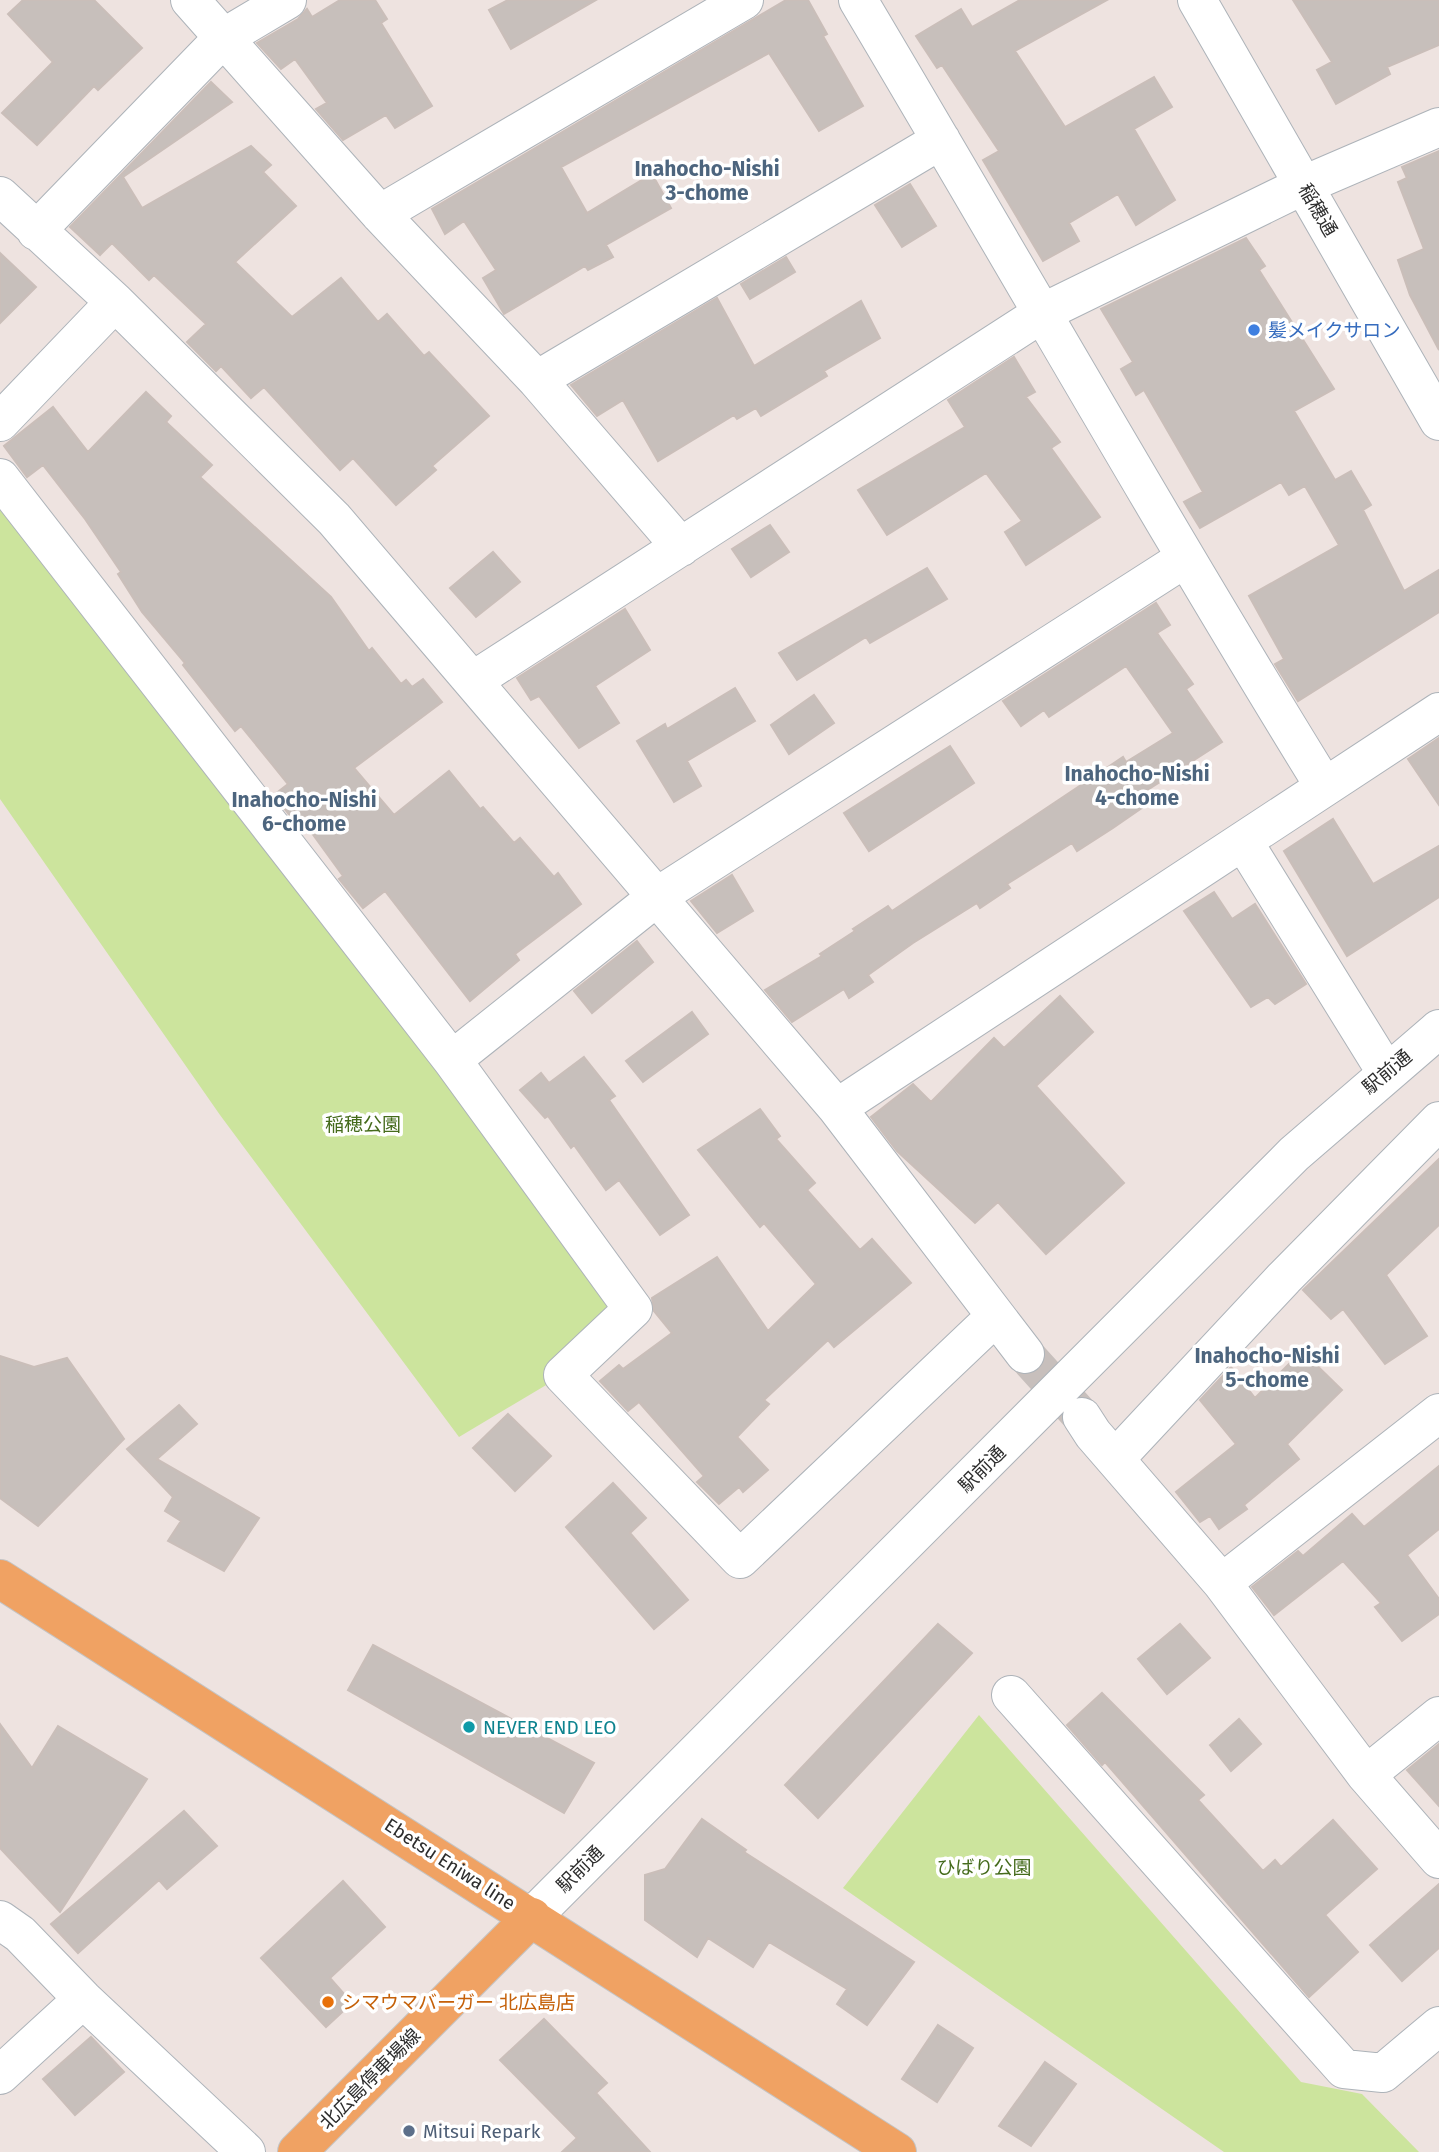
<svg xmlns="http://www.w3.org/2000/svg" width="1439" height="2152" font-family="'Fira Sans','Noto Sans JP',sans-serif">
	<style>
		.green { fill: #cce49d }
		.building { fill: #c7bfbb; stroke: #cabeb9; stroke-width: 2 }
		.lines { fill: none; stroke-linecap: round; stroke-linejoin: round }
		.minor-tunnel { stroke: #c7bfbc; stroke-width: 38; stroke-dasharray: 38 19; stroke-linecap: butt }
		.minor-casing { stroke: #adb3b9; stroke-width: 40 }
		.major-casing { stroke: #c4c4c4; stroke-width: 40 }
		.minor { stroke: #fff; stroke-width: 38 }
		.major { stroke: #f0a263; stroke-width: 38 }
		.shop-dot { fill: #3f7fe0; stroke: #fff; stroke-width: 2.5 }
		.culture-dot { fill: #0f9aa8; stroke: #fff; stroke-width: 2.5 }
		.food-dot { fill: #e8710a; stroke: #fff; stroke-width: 2.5 }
		.service-dot { fill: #5c6f8a; stroke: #fff; stroke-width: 2.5 }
		.labels { text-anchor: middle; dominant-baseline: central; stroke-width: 7; stroke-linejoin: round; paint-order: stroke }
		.street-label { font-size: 19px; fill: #2d2d2d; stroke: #fff }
		.shop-label { font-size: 19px; fill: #366cbe; stroke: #fff; text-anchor: start }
		.park-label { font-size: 19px; fill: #456b1c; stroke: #fff }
		.culture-label { font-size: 19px; fill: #0d838f; stroke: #fff; text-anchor: start }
		.food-label { font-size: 19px; fill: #c56008; stroke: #fff; text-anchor: start }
		.service-label { font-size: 19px; fill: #4e5e75; stroke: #fff; text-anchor: start }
		.neighbourhood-label { font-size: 21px; font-weight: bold; fill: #4d657e; stroke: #fff }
	</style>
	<rect width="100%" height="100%" fill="#eee3e0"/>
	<!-- green -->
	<path class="green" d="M 0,478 L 633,1309 L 563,1375 L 459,1437 L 220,1115 L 0,799 Z
		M 979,1715 L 1301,2082 L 1362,2094 L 1419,2152 L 1224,2152 L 843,1888 Z"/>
	<!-- building -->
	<path class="building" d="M 23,0 L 94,0 L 142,48 L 98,90 L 94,86 L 37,145 L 2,113 L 53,62 L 8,14 Z
		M 340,0 L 375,0 L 387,19 L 381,23 L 432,106 L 395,128 L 386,115 L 343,140 L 316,109 L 327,103 L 295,59 L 281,69 L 257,43 L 298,19 L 307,9 L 312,17 Z
		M 508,0 L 596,0 L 511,49 L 489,10 Z
		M 786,0 L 808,0 L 827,34 L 823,36 L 863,106 L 819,131 L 769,53 L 561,167 L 587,213 L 652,174 L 671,208 L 606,245 L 613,257 L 588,270 L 585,266 L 504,314 L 483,278 L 496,270 L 464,221 L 445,234 L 432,209 Z
		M 1020,0 L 1107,0 L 1015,51 L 1065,127 L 1154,77 L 1172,107 L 1134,129 L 1175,200 L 1136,225 L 1118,194 L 1069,223 L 1079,241 L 1043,261 L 983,160 L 999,151 L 942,65 L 937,68 L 916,36 L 961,9 L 972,27 Z
		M 1293,0 L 1439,0 L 1439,45 L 1387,67 L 1390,74 L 1336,104 L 1317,70 L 1332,62 Z
		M 211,82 L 232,102 L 123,177 L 142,208 L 251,146 L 271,165 L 263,172 L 296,206 L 235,262 L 292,317 L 341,278 L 378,322 L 387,314 L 424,356 L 429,352 L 489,416 L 432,466 L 436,470 L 396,505 L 353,458 L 340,470 L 264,387 L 251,398 L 221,366 L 216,371 L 187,342 L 206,324 L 154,275 L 149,280 L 112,243 L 100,255 L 70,227 Z
		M 1439,151 L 1439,350 L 1410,295 L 1398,260 L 1424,249 L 1398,182 L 1407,178 L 1402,167 Z
		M 910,184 L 936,226 L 902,247 L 875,205 Z
		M 1246,238 L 1265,266 L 1259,270 L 1334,389 L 1294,411 L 1335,480 L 1351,471 L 1371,505 L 1363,510 L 1404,591 L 1439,570 L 1439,612 L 1298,701 L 1275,664 L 1284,659 L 1249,596 L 1339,545 L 1305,486 L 1289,495 L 1281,482 L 1200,528 L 1184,502 L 1203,492 L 1144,390 L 1136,395 L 1121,369 L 1133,362 L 1101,309 Z
		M 0,253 L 36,287 L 0,323 Z
		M 786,257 L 795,272 L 750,299 L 741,284 Z
		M 717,298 L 754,366 L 861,301 L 880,338 L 824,371 L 827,376 L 761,416 L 756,408 L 737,419 L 734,415 L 658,461 L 623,400 L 597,416 L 571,385 Z
		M 1014,357 L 1035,392 L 1026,397 L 1060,442 L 1051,448 L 1100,517 L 1026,565 L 1005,532 L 1022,521 L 986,473 L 887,535 L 858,490 L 965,427 L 948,400 Z
		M 146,392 L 171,416 L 166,422 L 212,465 L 200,477 L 331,597 L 369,651 L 372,648 L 401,684 L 406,680 L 412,687 L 423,679 L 442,702 L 354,768 L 394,815 L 449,771 L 480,809 L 483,807 L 514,843 L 520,838 L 554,877 L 558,873 L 581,904 L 515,954 L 519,960 L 470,1001 L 385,891 L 363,908 L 339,879 L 343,876 L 306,825 L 300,829 L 274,795 L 288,784 L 241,726 L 235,731 L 183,665 L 185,663 L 142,612 L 118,574 L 121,572 L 85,519 L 43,465 L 27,477 L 4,446 L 53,407 L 88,452 Z
		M 770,525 L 789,552 L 751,577 L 732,549 Z
		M 493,552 L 520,582 L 476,617 L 450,588 Z
		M 927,568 L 947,599 L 870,643 L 866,637 L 797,680 L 779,653 Z
		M 1156,603 L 1170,625 L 1157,633 L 1193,684 L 1186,689 L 1222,742 L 1146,791 L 1152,801 L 1113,828 L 1077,851 L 1072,843 L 1007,884 L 1010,888 L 980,908 L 977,903 L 913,943 L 868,975 L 873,982 L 849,998 L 844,989 L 792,1022 L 765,990 L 822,956 L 820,954 L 855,931 L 853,929 L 888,906 L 892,911 L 1123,757 L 1126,762 L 1173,733 L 1126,666 L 1049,717 L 1044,710 L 1021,726 L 1003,701 Z
		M 625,609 L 650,650 L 595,686 L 619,723 L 579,748 L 539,696 L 531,700 L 517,678 Z
		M 735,688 L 755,721 L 687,761 L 701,786 L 674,802 L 637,741 L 665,724 L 667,729 Z
		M 814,695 L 834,723 L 789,754 L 771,725 Z
		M 1439,738 L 1439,805 L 1408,759 Z
		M 950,746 L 974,783 L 869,851 L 844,813 Z
		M 1333,819 L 1373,884 L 1439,846 L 1439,897 L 1347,956 L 1284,851 Z
		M 732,875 L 753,911 L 717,933 L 691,901 Z
		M 1214,892 L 1232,919 L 1255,904 L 1306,984 L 1275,1004 L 1268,997 L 1251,1007 L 1184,911 Z
		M 637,941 L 653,962 L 592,1013 L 574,991 Z
		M 1060,996 L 1093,1032 L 1036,1086 L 1124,1183 L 1046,1254 L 998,1202 L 975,1223 L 897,1151 L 871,1117 L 913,1084 L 931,1102 L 994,1038 L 1004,1048 Z
		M 692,1012 L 708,1034 L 643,1082 L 626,1061 Z
		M 584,1057 L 615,1096 L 609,1100 L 689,1215 L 660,1235 L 619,1180 L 606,1190 L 574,1145 L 571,1148 L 548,1116 L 545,1118 L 520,1090 L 541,1073 L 549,1083 Z
		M 760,1109 L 780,1136 L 776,1139 L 815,1183 L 807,1190 L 860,1250 L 872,1239 L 911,1283 L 834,1347 L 828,1340 L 764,1400 L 769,1404 L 737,1437 L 768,1470 L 743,1492 L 739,1487 L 719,1504 L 697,1482 L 704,1476 L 639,1402 L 628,1411 L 600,1381 L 619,1365 L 623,1369 L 672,1333 L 654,1311 L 652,1298 L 717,1257 L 768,1331 L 816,1284 L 764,1223 L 760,1227 L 698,1150 Z
		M 1439,1159 L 1439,1225 L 1386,1275 L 1427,1336 L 1385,1364 L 1343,1309 L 1331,1319 L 1303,1290 Z
		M 1302,1351 L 1342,1390 L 1287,1444 L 1299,1459 L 1244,1505 L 1247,1509 L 1219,1529 L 1210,1516 L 1200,1522 L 1176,1492 L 1236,1444 L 1200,1400 L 1231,1367 L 1255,1398 Z
		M 0,1356 L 34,1367 L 67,1358 L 124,1439 L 38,1526 L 0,1498 Z
		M 179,1405 L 197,1424 L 157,1459 L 259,1518 L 224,1571 L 168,1541 L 181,1521 L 165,1511 L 173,1497 L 127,1449 Z
		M 508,1414 L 551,1456 L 515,1491 L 473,1448 Z
		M 1439,1466 L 1439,1529 L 1407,1555 L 1439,1599 L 1439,1614 L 1402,1641 L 1375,1607 L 1381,1603 L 1343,1561 L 1274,1615 L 1252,1587 L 1298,1551 L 1303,1556 L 1352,1514 L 1364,1527 Z
		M 613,1483 L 646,1518 L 630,1533 L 688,1600 L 654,1629 L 566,1527 Z
		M 938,1624 L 972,1653 L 818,1818 L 785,1785 Z
		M 1180,1624 L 1210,1658 L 1167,1694 L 1138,1659 Z
		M 373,1645 L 594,1763 L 564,1813 L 348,1690 Z
		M 1102,1693 L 1204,1795 L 1198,1800 L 1263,1871 L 1275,1860 L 1281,1867 L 1333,1820 L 1377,1869 L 1325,1915 L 1358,1952 L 1309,1997 L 1105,1762 L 1102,1765 L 1067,1725 Z
		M 1239,1719 L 1261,1744 L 1231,1771 L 1210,1745 Z
		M 0,1724 L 32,1768 L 58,1726 L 147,1779 L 60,1912 L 0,1848 Z
		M 1439,1744 L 1439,1806 L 1407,1770 Z
		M 184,1811 L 217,1846 L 167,1889 L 159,1880 L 78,1953 L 51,1924 Z
		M 702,1819 L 746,1850 L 744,1852 L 914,1962 L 867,2025 L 837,2004 L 847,1989 L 769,1942 L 753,1967 L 708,1938 L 697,1957 L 645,1920 L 645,1875 L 665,1869 Z
		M 343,1881 L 385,1927 L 330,1978 L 352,2003 L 326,2027 L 261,1958 Z
		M 1439,1884 L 1439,1948 L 1402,1981 L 1370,1945 Z
		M 544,2019 L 607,2083 L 596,2093 L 650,2152 L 562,2152 L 577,2138 L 500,2060 Z
		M 938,2025 L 973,2048 L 937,2102 L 902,2079 Z
		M 91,2037 L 124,2072 L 75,2115 L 43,2079 Z
		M 1045,2062 L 1076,2084 L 1031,2146 L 999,2126 Z"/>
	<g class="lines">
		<!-- minor-tunnel -->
		<path class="minor-tunnel" d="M 1025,1354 L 1081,1416"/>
		<defs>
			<path id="minor" d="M 190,0 L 380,214 L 537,380 L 681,547
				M 858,0 C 1014,262 1164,527 1324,786
				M 1197,0 L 1439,421
				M 0,196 L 115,302 L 334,519 L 837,1108 L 1025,1354
				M 380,214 L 744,0
				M 36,231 L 223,38 L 287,0
				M 537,380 L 941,140
				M 0,422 L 115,302
				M 0,478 L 452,1060 L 633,1309 L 563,1375 L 740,1559 L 996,1316
				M 474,680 L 1044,312 L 1304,185 L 1439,127
				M 1243,841 L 1386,1072
				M 452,1060 L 658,896 L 1184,559
				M 837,1108 L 1439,712
				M 1082,1417 L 1093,1434 L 1222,1583 L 1366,1775 L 1439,1859
				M 1115,1459 L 1284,1278 L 1439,1121
				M 1222,1583 L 1439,1413
				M 1011,1695 L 1344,2069 L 1383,2073 L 1439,2026
				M 1366,1775 L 1439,1716
				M 532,1917 L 1294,1154 L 1439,1029
				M 0,1920 L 20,1934 L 83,1999 L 246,2152
				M 0,2075 L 83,1999"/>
			<path id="major" d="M 0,1579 L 897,2152
				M 297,2152 L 532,1917"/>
		</defs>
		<!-- minor casing -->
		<use href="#minor" class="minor-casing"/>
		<!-- major casing -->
		<use href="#major" class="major-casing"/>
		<!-- minor -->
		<use href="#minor" class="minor"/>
		<!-- major -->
		<use href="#major" class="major"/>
	</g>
	<!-- markers -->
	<circle class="shop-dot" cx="1254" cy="330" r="7"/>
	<circle class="culture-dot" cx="469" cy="1727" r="7"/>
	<circle class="food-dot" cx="328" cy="2002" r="7"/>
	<circle class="service-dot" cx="409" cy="2131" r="7"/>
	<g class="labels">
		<!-- street labels -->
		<g class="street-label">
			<text transform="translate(1318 210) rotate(60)">稲穂通</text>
			<text transform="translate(1387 1072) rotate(-40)">駅前通</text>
			<text transform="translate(982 1469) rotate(-45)">駅前通</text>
			<text transform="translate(450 1864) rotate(33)">Ebetsu Eniwa line</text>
			<text transform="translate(580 1869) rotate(-45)">駅前通</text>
			<text transform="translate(370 2079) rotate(-45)">北広島停車場線</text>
		</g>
		<!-- shop labels -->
		<g class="shop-label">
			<text x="1268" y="330">髪メイクサロン</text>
		</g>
		<!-- park labels -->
		<g class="park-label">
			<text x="363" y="1124">稲穂公園</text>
			<text x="984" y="1867">ひばり公園</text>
		</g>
		<!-- culture labels -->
		<g class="culture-label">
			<text x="483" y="1727">NEVER END LEO</text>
		</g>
		<!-- food labels -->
		<g class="food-label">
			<text x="342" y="2002">シマウマバーガー 北広島店</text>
		</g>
		<!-- service labels -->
		<g class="service-label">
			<text x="423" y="2131">Mitsui Repark</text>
		</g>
		<!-- neighbourhood labels -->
		<g class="neighbourhood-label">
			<text x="707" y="169">Inahocho-Nishi<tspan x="707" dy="24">3-chome</tspan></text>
			<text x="1137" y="774">Inahocho-Nishi<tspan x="1137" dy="24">4-chome</tspan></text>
			<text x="304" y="800">Inahocho-Nishi<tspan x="304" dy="24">6-chome</tspan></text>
			<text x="1267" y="1356">Inahocho-Nishi<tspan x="1267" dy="24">5-chome</tspan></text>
		</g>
	</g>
</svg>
